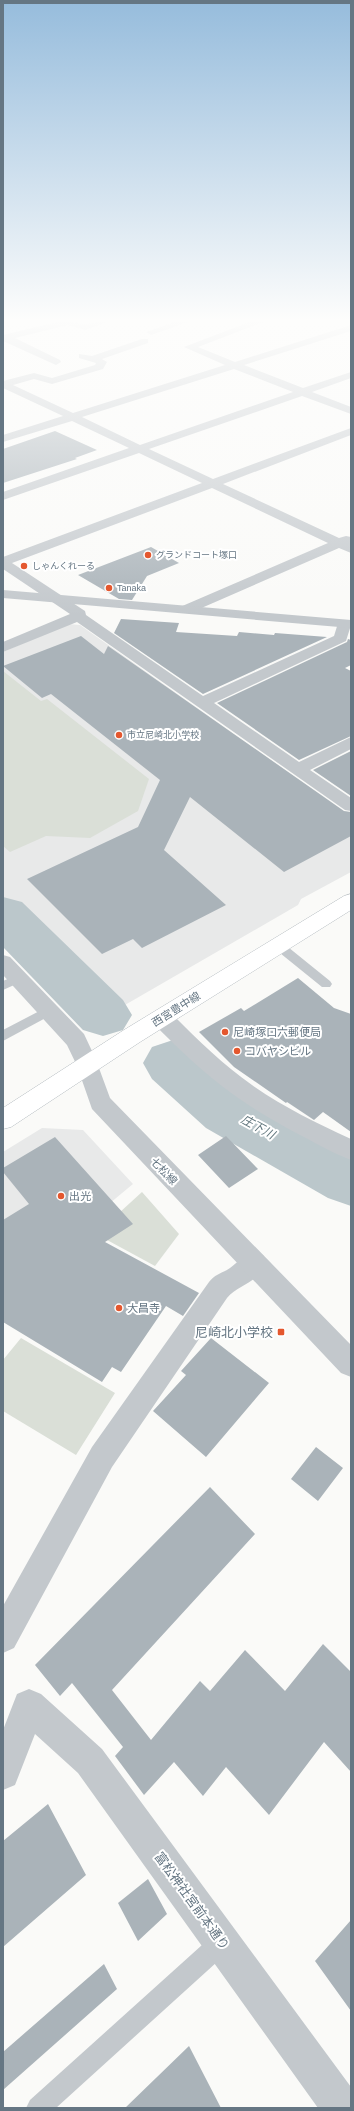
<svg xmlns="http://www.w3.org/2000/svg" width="354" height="2111" font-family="Helvetica,'Noto Sans JP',sans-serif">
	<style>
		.built { fill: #e8e9e9 }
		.green { fill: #dadfd7 }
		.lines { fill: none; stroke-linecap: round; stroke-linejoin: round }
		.river { fill: #bbc7cb; fill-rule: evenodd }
		.building { fill: #aab3b9 }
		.secondary-casing { stroke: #b3babf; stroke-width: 1 }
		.service { fill: #c3c8cc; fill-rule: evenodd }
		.minor { fill: #c3c8cc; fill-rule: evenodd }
		.tertiary { fill: #c3c8cc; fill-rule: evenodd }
		.secondary { fill: #fff; fill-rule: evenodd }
		.poi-dot { fill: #e4572e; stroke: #fff; stroke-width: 1.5 }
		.labels { text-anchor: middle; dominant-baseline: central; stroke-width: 4; stroke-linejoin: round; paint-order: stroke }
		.far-poi-label { font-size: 9px; fill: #657683; stroke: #fff; text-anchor: start }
		.street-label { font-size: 11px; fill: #657683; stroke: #fff }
		.poi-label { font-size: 11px; fill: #657683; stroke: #fff; text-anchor: start }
		.water-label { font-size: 12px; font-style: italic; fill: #60757c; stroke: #fff }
		.near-poi-label { font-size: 13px; fill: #657683; stroke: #fff; text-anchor: end }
		.near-street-label { font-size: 13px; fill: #657683; stroke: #fff }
	</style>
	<rect width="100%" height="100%" fill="#fafaf8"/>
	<!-- built -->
	<path class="built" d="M 68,624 L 80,625 L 351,817 L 351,872 L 301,899 L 298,905 L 118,1009 L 84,984 L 3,898 L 3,652 Z
		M 42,1128 L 83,1130 L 133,1184 L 104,1208 L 3,1225 L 3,1152 Z"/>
	<!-- green -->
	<path class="green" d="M 3,671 L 41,701 L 47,699 L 149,779 L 138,811 L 90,838 L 46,836 L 10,852 L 3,846 Z
		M 142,1192 L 179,1234 L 155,1266 L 96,1234 Z
		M 21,1338 L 115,1393 L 76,1455 L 3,1411 L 3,1360 Z"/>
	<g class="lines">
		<!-- river -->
		<path class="river" d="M 3,897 L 22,902 L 123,1000 L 132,1015 L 123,1030 L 103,1036 L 83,1030 L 3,947 Z
			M 173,1040 L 194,1047 L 250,1094 L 351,1148 L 351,1206 L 328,1198 L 206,1128 L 152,1079 L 143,1063 L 152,1047 Z"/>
	</g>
	<!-- building -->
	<path class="building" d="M 55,431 L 97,450 L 75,458 L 77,459 L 3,483 L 3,449 Z
		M 151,547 L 179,563 L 147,576 L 132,600 L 119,599 L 78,575 Z
		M 121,619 L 179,623 L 176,632 L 237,636 L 239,632 L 274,635 L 275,633 L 327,637 L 203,694 L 114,633 Z
		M 81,636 L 104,654 L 108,646 L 344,811 L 351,812 L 351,836 L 284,872 L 190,797 L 164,850 L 226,905 L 142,948 L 133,939 L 102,954 L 27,879 L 138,827 L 160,780 L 51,694 L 42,698 L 3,666 Z
		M 348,639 L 351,640 L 351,665 L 345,668 L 351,671 L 351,736 L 299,760 L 217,703 L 347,642 Z
		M 351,751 L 351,796 L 313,770 Z
		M 298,978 L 334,1008 L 351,1014 L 351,1132 L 323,1112 L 314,1120 L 287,1102 L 286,1103 L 234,1067 L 199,1032 L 241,1008 L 244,1011 Z
		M 226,1136 L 258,1169 L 229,1188 L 198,1155 Z
		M 55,1137 L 133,1224 L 105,1242 L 199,1293 L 183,1316 L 166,1306 L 121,1372 L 112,1367 L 102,1382 L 3,1322 L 3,1220 L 29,1204 L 3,1172 L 3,1168 Z
		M 211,1338 L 269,1383 L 206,1457 L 153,1411 L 186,1375 L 181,1371 Z
		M 316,1447 L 343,1468 L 318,1501 L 291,1479 Z
		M 210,1487 L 255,1534 L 112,1690 L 151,1740 L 200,1681 L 210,1691 L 245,1650 L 285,1691 L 323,1644 L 351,1672 L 351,1772 L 324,1742 L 269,1815 L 226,1767 L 203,1796 L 174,1762 L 144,1795 L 115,1756 L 123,1747 L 72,1683 L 60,1696 L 35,1665 Z
		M 48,1804 L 86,1875 L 3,1947 L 3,1841 Z
		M 148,1879 L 167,1914 L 138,1941 L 118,1903 Z
		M 351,1920 L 351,2011 L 315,1961 Z
		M 104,1964 L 117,1989 L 3,2090 L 3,2052 Z
		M 189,2046 L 221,2108 L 125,2108 Z"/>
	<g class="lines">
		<defs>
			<path id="secondary" d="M 351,894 L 351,910 L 140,1042 L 11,1127 L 3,1129 L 3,1108 L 124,1030 L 344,896 Z"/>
		</defs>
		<!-- secondary casing -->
		<use href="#secondary" class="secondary-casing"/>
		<!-- service -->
		<path class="service" d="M 279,942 L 283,943 L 330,981 L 332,984 L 330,987 L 322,987 L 275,949 L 273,946 L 275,943 Z
			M 19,974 L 23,975 L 25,978 L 23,981 L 3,990 L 3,981 Z
			M 49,1006 L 53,1008 L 55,1011 L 53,1014 L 3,1041 L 3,1030 Z
			M 220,1933 L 228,1936 L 231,1944 L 228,1952 L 56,2108 L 26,2108 L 30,2100 L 212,1936 Z"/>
		<!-- minor -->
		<path class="minor" d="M 61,321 C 69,321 76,323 84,324 C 90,324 102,321 110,321 L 85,330 L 68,325 L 15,338 L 60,360 L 61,362 L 56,365 L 3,341 L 3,335 Z
			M 177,321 L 191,321 L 151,335 L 146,332 Z
			M 252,321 L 266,321 L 198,347 L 235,362 L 351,325 L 351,331 L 244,365 L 303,388 L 351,372 L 351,378 L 312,392 L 351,407 L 351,414 L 302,396 L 149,449 L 213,479 L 351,428 L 351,435 L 223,484 L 339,538 L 346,536 L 351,537 L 351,553 L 339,548 L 190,613 L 180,613 L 178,610 L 180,607 L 328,543 L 212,488 L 12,563 L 85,611 L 86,615 L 203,696 L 334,636 L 339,620 L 349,620 L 351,625 L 346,641 L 214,703 L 299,762 L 351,737 L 351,749 L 310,770 L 351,798 L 351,811 L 345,810 L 77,622 L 3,652 L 3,642 L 70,614 L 3,569 L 3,557 L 202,483 L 139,453 L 3,500 L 3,492 L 129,448 L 72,421 L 3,442 L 3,435 L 63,416 L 3,388 L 3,381 L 34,373 L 52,378 L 95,365 L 96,363 L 79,358 L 79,354 L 92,356 L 142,339 L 148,339 L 148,343 L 102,359 L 107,362 L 103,369 L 52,384 L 34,379 L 13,385 L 73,413 L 225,365 L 184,347 ZM 234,369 L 293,392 L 140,445 L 82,417 Z
			M 3,955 L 10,957 L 84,1034 L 99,1066 L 96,1072 L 88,1075 L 80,1072 L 67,1045 L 3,975 Z
			M 162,1010 L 170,1012 C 196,1038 222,1064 252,1085 C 283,1107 317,1123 351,1139 L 351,1160 C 335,1154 319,1145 304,1137 C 241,1105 203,1074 154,1024 L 151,1018 L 154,1012 Z
			M 254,1252 L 263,1255 L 267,1263 C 257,1284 239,1284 227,1298 L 112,1467 L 14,1648 L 3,1653 L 3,1606 L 92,1447 L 209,1282 C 215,1274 223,1273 230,1268 C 239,1261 244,1255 254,1252 Z
			M 29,1689 L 41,1694 L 102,1749 L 351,2087 L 351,2108 L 318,2108 L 78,1773 L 35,1734 L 15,1785 L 3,1790 L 3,1730 L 17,1694 Z"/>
		<!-- tertiary -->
		<path class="tertiary" d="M 3,590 L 351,620 L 351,628 L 3,598 Z
			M 88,1057 L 96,1060 L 110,1098 L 351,1345 L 351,1377 L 341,1373 L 92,1109 L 77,1066 L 80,1060 Z"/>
		<!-- secondary -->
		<use href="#secondary" class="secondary"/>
	</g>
	<!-- sky -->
	<linearGradient id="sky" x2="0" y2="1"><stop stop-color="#96bcdc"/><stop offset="0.52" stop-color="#fdfdfc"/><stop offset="1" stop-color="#fdfdfc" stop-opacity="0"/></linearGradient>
	<rect width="354" height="616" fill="url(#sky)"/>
	<!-- markers -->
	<g class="poi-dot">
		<circle cx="148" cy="555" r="4"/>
		<circle cx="24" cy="566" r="4"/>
		<circle cx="109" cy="588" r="4"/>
		<circle cx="119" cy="735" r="4"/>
		<circle cx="225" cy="1032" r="4"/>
		<circle cx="237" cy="1051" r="4"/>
		<circle cx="61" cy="1196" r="4"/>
		<circle cx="119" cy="1308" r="4"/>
		<rect x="277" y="1328" width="8" height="8" rx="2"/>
	</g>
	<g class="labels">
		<!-- far-poi labels -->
		<g class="far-poi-label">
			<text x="156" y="555">グランドコート塚口</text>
			<text x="32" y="566">しゃんくれーる</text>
			<text x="117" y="588">Tanaka</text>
			<text x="127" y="735">市立尼崎北小学校</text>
		</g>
		<!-- street labels -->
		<g class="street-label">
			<text transform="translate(176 1009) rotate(-32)">西宮豊中線</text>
			<text transform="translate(164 1171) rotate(46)">七松線</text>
		</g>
		<!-- poi labels -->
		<g class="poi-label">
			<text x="233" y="1032">尼崎塚口六郵便局</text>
			<text x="245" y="1051">コバヤシビル</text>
			<text x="69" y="1196">出光</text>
			<text x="127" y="1308">大昌寺</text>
		</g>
		<!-- water labels -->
		<g class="water-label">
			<text transform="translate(258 1127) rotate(29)">庄下川</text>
		</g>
		<!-- near-poi labels -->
		<g class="near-poi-label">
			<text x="273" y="1332">尼崎北小学校</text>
		</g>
		<!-- near-street labels -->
		<g class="near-street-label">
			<text transform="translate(192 1901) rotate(54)">富松神社宮前本通り</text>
		</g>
	</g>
	<!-- border -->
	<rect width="354" height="2111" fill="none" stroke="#657683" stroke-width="8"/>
</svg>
